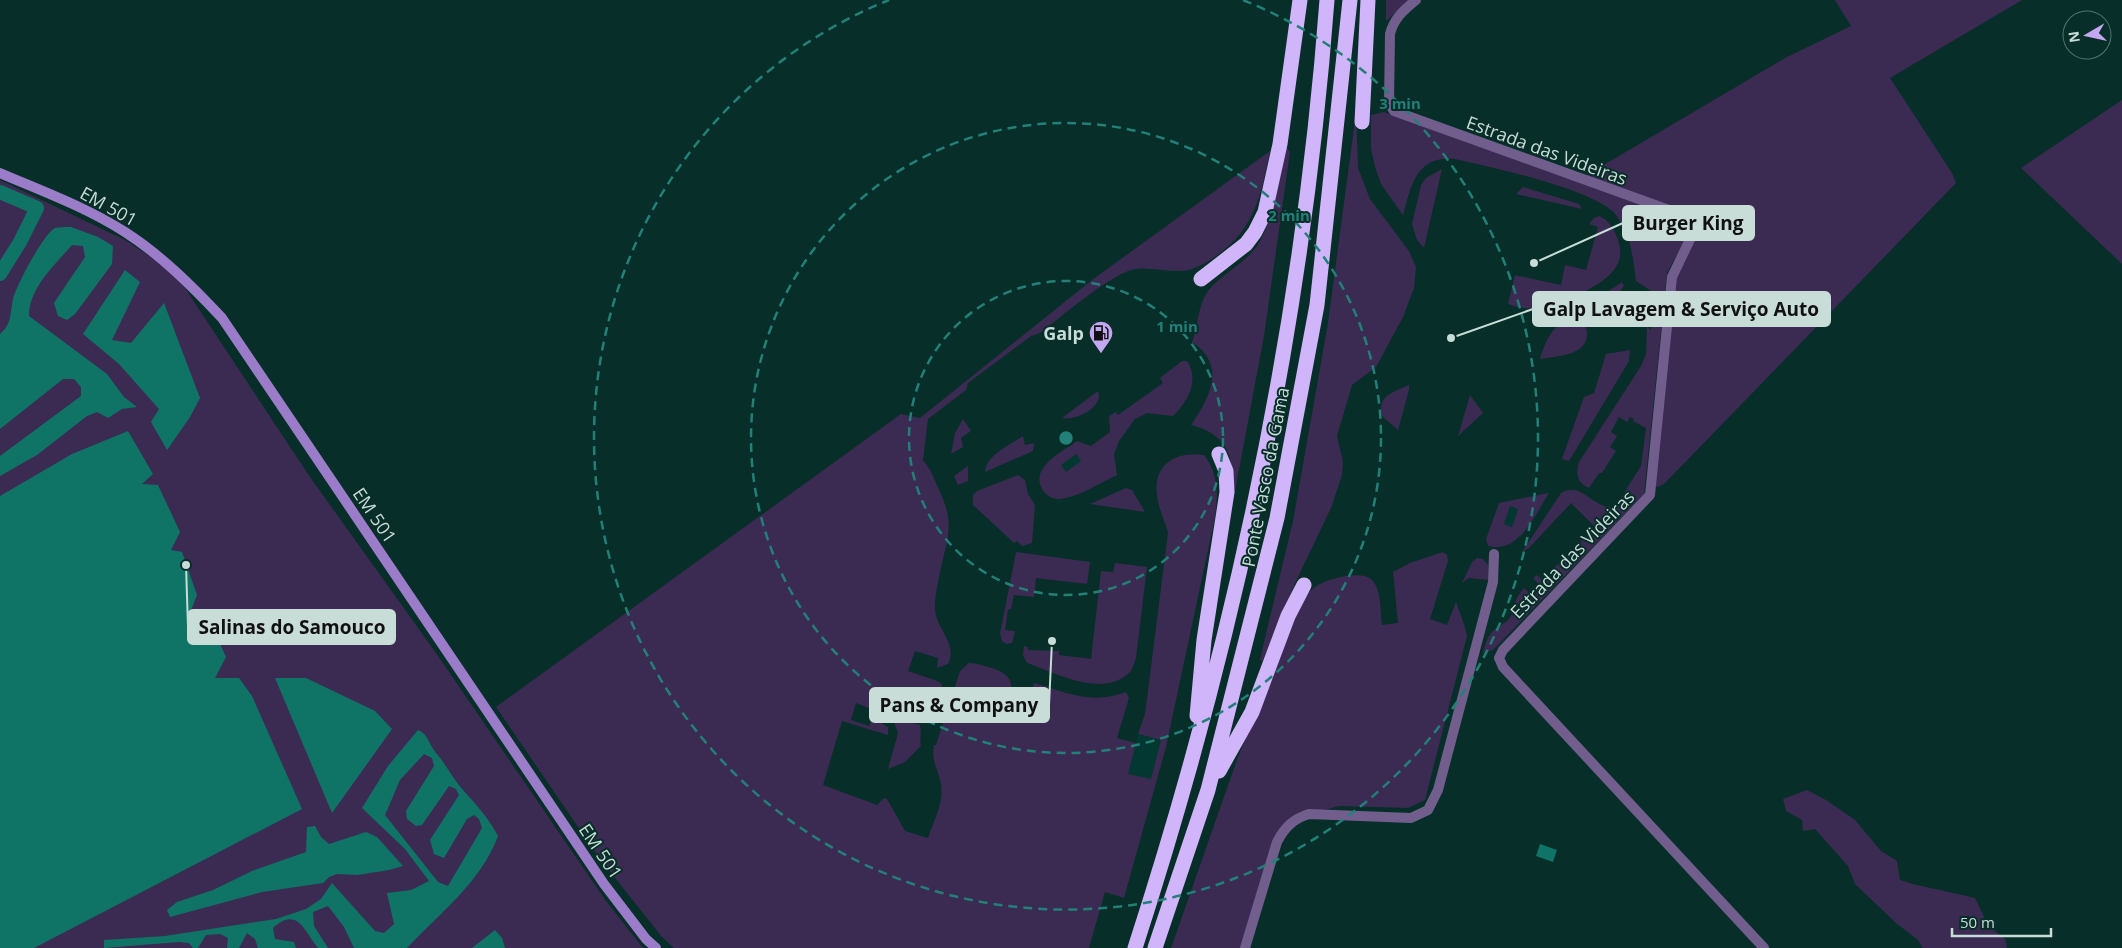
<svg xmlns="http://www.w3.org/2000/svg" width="2122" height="948" font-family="'Open Sans',sans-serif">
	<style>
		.built { fill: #023831 }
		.green { fill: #3b2b52; fill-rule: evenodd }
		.water { fill: #0f7466; fill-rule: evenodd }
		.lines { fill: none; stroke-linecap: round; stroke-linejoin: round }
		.canal { stroke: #0f7466; stroke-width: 14 }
		.minor { stroke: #715e8d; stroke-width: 10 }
		.secondary { stroke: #9a7cc8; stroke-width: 10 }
		.motorway { stroke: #d0b5fb; stroke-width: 15 }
		.ring { fill: none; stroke: #228079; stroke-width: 2.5; stroke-dasharray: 9 6 }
		.labels { text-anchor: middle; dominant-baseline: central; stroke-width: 4; stroke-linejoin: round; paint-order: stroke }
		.street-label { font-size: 18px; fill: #c8dcd8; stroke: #072e28 }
		.poi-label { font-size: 18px; font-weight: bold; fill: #c8dcd8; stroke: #072e28; text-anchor: end }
		.centre { fill: #228079; stroke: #072e28; stroke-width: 2.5 }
		.ring-label { font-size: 15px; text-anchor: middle; font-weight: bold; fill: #228079; stroke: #072e28; stroke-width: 4; stroke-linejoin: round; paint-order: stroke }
		.leader { fill: none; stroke: #c8dcd8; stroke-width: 2 }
		.callout-dot { fill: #c8dcd8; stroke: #072e28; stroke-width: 2 }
		.callout { fill: #c8dcd8; stroke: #c8dcd8; stroke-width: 2 }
		.callout-label { font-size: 19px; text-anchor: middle; font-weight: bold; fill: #111 }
	</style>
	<rect width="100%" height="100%" fill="#072e28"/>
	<!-- built -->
	<path class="built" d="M 1076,453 L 1081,461 L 1066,473 L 1060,465 Z
		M 1510,506 L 1518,509 L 1512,527 L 1504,524 Z
		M 1138,734 L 1161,740 L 1151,780 L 1128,774 Z"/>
	<!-- green -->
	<path class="green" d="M 1386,0 L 1410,0 L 1386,21 Z
		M 1835,0 L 2022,0 L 1890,78 L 1952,173 L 1956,183 L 1665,483 L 1658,487 L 1653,486 L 1675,278 L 1691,244 L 1703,226 L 1701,217 L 1585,176 L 1787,57 L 1851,26 Z
		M 2122,100 L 2122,264 L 2021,168 Z
		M 1384,112 L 1685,221 L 1690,226 L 1687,236 L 1667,273 L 1644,494 L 1493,650 L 1483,653 C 1485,645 1487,637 1493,631 C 1499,625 1506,624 1511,616 C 1517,604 1513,600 1524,588 L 1533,596 L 1542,588 L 1533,578 L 1537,575 L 1542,580 L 1595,527 L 1571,503 L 1529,548 L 1522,552 L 1561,493 C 1581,480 1595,511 1615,507 L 1641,466 L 1646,428 L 1633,421 L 1634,419 L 1630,417 L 1627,422 L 1619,417 L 1611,432 L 1617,436 L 1610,447 L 1616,451 L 1602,473 L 1599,473 L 1589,488 C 1578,484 1575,474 1579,462 L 1641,366 L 1646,354 L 1647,326 L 1650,330 L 1656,320 L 1651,291 L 1636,281 C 1633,258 1631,234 1616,215 C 1595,189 1490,167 1455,159 C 1416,155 1411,186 1403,215 L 1381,184 L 1375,167 L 1371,149 L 1371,115 Z
		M 1356,113 L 1358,168 L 1370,199 L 1409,251 L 1416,267 L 1414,288 L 1403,317 L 1376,367 L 1352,385 L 1337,436 L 1343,462 L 1342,475 L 1331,508 L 1296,581 L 1262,662 L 1260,659 L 1293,521 L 1328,323 Z
		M 1286,147 L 1290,152 L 1264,336 L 1232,507 L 1230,507 C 1235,469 1236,436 1191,425 C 1210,397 1227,365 1192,342 C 1198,325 1198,305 1208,291 C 1222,273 1247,263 1259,243 C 1275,215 1279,179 1286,147 Z
		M 1270,151 C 1261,195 1255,229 1216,256 C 1208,262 1198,267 1189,270 C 1170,274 1150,265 1131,270 C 1108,277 1062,316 1040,333 L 1031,336 L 968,383 L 966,390 L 928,419 L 923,460 C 933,472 934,480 941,494 C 955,526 947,539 940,572 C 938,584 934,598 935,610 C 937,630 958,644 948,664 L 937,668 L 938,658 L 915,651 L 908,671 L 940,682 L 942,686 L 936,705 L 925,709 L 909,705 L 905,721 L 920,725 C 922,734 919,739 921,746 L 905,762 L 888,769 L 898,733 L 892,717 L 856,703 L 851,720 L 869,726 L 872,718 L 888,727 L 888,735 L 842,721 L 823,785 L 877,805 L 884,798 L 887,799 L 905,831 L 928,838 C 934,820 944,803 941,784 C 938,768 931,762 934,745 L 936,745 L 960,671 L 969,663 C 977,663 984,666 992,668 C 1016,676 1013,688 1008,708 L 1025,714 L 1034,683 C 1068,693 1091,705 1126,692 L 1129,698 L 1117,738 L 1136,743 L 1128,774 L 1151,779 L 1161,740 L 1138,734 L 1145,714 L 1168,533 C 1165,520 1158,508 1157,495 C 1153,464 1176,451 1204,455 C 1219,474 1218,495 1215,517 L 1166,747 L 1124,898 L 1105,892 L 1089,948 L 674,948 L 662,937 L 600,859 L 496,707 L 901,414 L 920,418 L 1092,280 Z
		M 1442,169 L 1424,248 L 1417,240 L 1412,224 L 1421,185 L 1426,178 Z
		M 0,180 L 125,240 L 175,273 L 310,477 L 436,653 L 606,901 L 643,948 L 0,948 Z
		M 1523,187 L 1579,204 L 1582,209 L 1516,194 Z
		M 1599,216 C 1610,221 1614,229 1618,240 C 1631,276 1585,290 1560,304 L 1557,301 C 1540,309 1526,311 1508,304 L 1515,275 L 1561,285 L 1565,265 L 1586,270 L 1598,227 L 1589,224 L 1594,218 Z
		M 1622,282 L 1624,286 L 1617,295 L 1619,297 L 1603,299 L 1601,296 Z
		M 1577,319 C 1583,323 1588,327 1587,335 C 1586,356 1556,356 1540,359 C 1547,338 1552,322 1577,319 Z
		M 1630,350 L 1629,361 L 1569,461 L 1562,459 L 1584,397 L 1594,393 L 1606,354 Z
		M 1182,361 L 1187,361 C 1200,380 1188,401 1173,416 L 1147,413 L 1135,419 L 1119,441 L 1114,454 L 1117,475 C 1100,483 1079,497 1060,499 C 1054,499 1048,497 1044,492 C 1027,469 1061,452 1077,441 L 1091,446 L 1110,432 L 1109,416 L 1116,412 L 1118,415 L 1163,383 L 1160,378 ZM 1076,454 L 1081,461 L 1066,472 L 1061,465 Z
		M 1409,385 L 1409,390 L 1398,430 L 1382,416 C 1376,396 1394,392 1409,385 Z
		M 1098,391 C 1104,408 1075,421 1062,418 Z
		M 1470,395 L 1483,413 L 1458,436 Z
		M 963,419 L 971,431 L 961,438 L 963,447 L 951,454 L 955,433 Z
		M 1023,436 L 1025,445 L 1034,443 L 1033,451 L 985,472 C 986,455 1010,445 1023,436 Z
		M 968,466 L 968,481 L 958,485 L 954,476 Z
		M 1018,475 L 1025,480 L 1028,494 L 1035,505 L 1032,543 L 1022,546 L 1017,541 L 1014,543 L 973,505 L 973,495 L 977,491 Z
		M 1126,488 L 1132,490 L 1145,512 L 1090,504 Z
		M 1549,493 C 1535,515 1519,554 1488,546 L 1486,539 L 1499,503 ZM 1510,506 L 1518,509 L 1512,527 L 1504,524 Z
		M 1016,552 L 1090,562 L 1087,584 L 1036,578 L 1034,597 L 1014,595 L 1011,609 L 1008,609 L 1005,630 L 1015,631 L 1012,643 L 1006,644 L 1002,641 L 1000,634 Z
		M 1443,552 L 1447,555 L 1448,561 L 1430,619 L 1447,625 L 1456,602 L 1465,627 L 1467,636 L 1425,800 L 1408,808 L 1339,806 L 1309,814 L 1284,828 L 1245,948 L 1171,948 L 1238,757 L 1302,600 C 1307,594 1313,587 1320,584 C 1331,578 1362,570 1372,580 C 1382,591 1380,611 1382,625 L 1398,623 L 1393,572 L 1410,563 Z
		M 1477,558 L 1483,559 L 1488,565 L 1488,580 L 1469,578 L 1462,583 L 1472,562 Z
		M 1115,563 L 1147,567 L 1136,658 C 1134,662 1133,669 1130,672 C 1103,699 1056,673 1027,663 L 1023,655 L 1024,646 L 1028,647 L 1028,650 L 1059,651 L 1059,655 L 1091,659 L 1101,571 L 1113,572 Z
		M 1807,790 L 1826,800 L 1855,820 L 1881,851 L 1897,861 L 1900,880 L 1913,884 L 1975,898 L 1988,925 L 2005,939 L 2007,948 L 1923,948 L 1918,940 L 1896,923 L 1855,884 L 1848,866 L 1815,829 L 1803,831 L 1802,820 L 1786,811 L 1783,799 Z"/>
	<!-- water -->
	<path class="water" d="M 71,227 L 98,237 L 113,246 L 112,264 L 75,314 L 67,320 L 58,316 L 54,303 L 85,257 L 83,246 L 72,245 C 54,266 29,288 29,316 L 107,374 L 124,397 L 137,407 L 122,409 L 108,418 L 97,412 L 87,416 L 37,455 L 0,476 L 0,456 L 81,396 L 81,387 L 74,379 L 63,379 L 0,429 L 0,334 C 12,324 10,313 13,299 C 16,286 44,233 55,228 C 59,227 67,227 71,227 Z
		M 125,270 L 140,282 L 112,340 L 131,343 L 164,303 L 200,398 L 190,417 L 167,450 L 151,422 L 159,409 L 119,364 L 83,334 Z
		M 128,431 L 153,474 L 142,484 L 158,485 L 180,532 L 171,550 L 182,552 L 197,595 L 190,613 L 207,616 L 226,657 L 215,678 L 239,678 L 252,696 L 302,809 L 34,948 L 0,948 L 0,496 L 72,454 Z
		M 275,678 L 306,678 L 375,711 L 392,729 L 332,813 Z
		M 418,730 C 429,735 428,743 436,753 C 446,764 453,779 463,790 C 478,807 487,816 498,836 C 481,882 440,913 407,948 L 354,948 L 344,927 L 328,906 L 313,912 L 314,926 L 328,948 L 318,948 C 304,931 298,906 273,928 L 275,939 L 294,942 L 296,948 L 258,948 L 255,939 L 247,933 L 239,948 L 227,948 L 228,938 L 220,934 L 206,935 L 198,948 L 193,948 L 189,943 L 179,942 L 104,948 L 104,940 L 165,936 L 276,919 L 306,909 L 321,899 L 332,883 L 375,931 L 384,933 L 394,924 L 387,893 L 411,890 L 429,881 L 405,849 L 362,808 L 388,766 ZM 424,754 L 432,758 L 434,766 L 406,811 L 407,819 L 416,826 L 422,825 L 449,786 L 456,789 L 459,795 L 430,840 L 434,854 L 444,858 L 467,819 L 474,815 L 479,819 L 482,828 L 448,886 L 438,882 L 385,815 L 400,780 Z
		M 315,826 L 321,837 L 329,844 L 366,832 L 377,837 L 403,866 L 389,870 L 357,875 L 337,874 L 329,877 L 323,883 L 262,892 L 170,917 L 167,910 L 177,902 L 213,890 L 252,871 L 306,852 L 307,827 Z
		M 1540,844 L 1557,850 L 1553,862 L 1536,856 Z
		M 495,930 L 502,938 L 505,948 L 472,948 Z"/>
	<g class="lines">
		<!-- canal -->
		<path class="canal" d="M 0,192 L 37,208 L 20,242 L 0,274"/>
		<!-- minor -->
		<path class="minor" d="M 1416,0 C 1404,10 1394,18 1390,34 L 1389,103 L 1394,111 L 1694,219 L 1695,229 L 1672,277 L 1650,495 L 1503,650 L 1499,658 L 1503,667 L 1764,948
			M 1245,948 L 1277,842 C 1285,827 1293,819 1309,814 L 1411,818 L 1428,810 L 1438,790 L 1493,582 L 1494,554"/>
		<!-- secondary -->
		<path class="secondary" d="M 0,173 C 42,191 86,207 125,232 C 161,255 193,287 222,318 L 604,884 L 646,939 L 656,948"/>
		<!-- motorway -->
		<path class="motorway" d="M 1362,122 L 1368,0
			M 1201,279 L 1246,244 L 1255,232 L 1265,212 L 1280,144 L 1300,0
			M 1197,716 L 1204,640 L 1227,492 L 1226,471 L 1219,454
			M 1219,771 L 1252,712 L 1288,616 L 1304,585
			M 1135,948 C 1235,640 1303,323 1327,0
			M 1155,948 L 1208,790 L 1277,518 L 1317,305 L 1350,0"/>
	</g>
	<!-- distance rings -->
	<g class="ring">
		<circle cx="1066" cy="438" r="157"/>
		<circle cx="1066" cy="438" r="315"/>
		<path d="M1243 0A472 472 0 1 1 889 0"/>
	</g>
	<!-- icons -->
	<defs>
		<symbol id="fuel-pin" viewBox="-11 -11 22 30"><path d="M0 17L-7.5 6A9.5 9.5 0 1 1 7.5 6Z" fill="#c4a7f1" stroke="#072e28"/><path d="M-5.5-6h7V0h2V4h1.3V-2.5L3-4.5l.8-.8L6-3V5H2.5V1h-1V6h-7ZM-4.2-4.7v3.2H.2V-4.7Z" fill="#111"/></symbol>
	</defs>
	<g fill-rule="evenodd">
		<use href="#fuel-pin" x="1087" y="319" width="28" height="38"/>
	</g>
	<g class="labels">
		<!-- street labels -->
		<g class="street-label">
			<text transform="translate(1547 150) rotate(20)">Estrada das Videiras</text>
			<text transform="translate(109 206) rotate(29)">EM 501</text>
			<text transform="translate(1265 477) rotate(-79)">Ponte Vasco da Gama</text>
			<text transform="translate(375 515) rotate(56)">EM 501</text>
			<text transform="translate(1572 554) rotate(-46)">Estrada das Videiras</text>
			<text transform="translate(601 851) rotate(56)">EM 501</text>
		</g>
		<!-- poi labels -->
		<g class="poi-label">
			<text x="1084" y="333">Galp</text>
		</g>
	</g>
	<circle cx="1066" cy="438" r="8" class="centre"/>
	<g class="ring-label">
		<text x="1400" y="109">3 min</text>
		<text x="1289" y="221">2 min</text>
		<text x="1177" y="332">1 min</text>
	</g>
	<!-- callouts -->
	<path class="leader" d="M1534 263L1623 223M1451 338L1533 309M186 565L188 627M1052 641L1049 705"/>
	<g class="callout-dot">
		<circle cx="1534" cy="263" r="5"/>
		<circle cx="1451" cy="338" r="5"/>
		<circle cx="186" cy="565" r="5"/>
		<circle cx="1052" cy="641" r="5"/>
	</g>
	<g class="callout">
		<rect x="1623" y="206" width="131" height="34" rx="5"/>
		<rect x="1533" y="292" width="297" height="34" rx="5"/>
		<rect x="188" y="610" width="207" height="34" rx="5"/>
		<rect x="870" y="688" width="179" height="34" rx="5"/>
	</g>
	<g class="callout-label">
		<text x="1688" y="230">Burger King</text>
		<text x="1681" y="316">Galp Lavagem &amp; Serviço Auto</text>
		<text x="292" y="634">Salinas do Samouco</text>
		<text x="959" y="712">Pans &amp; Company</text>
	</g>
	<!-- north arrow -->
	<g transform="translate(2087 35) rotate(261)"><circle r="24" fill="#072e28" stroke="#54746e"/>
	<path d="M0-4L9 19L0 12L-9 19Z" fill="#c4a7f1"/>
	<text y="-8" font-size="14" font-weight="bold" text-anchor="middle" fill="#c8dcd8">N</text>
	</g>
	<!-- scale -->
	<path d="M1952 928v8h99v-8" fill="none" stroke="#c8dcd8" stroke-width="2.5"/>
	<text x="1960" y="928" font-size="15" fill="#c8dcd8" stroke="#072e28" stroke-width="4" paint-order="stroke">50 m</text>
</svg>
